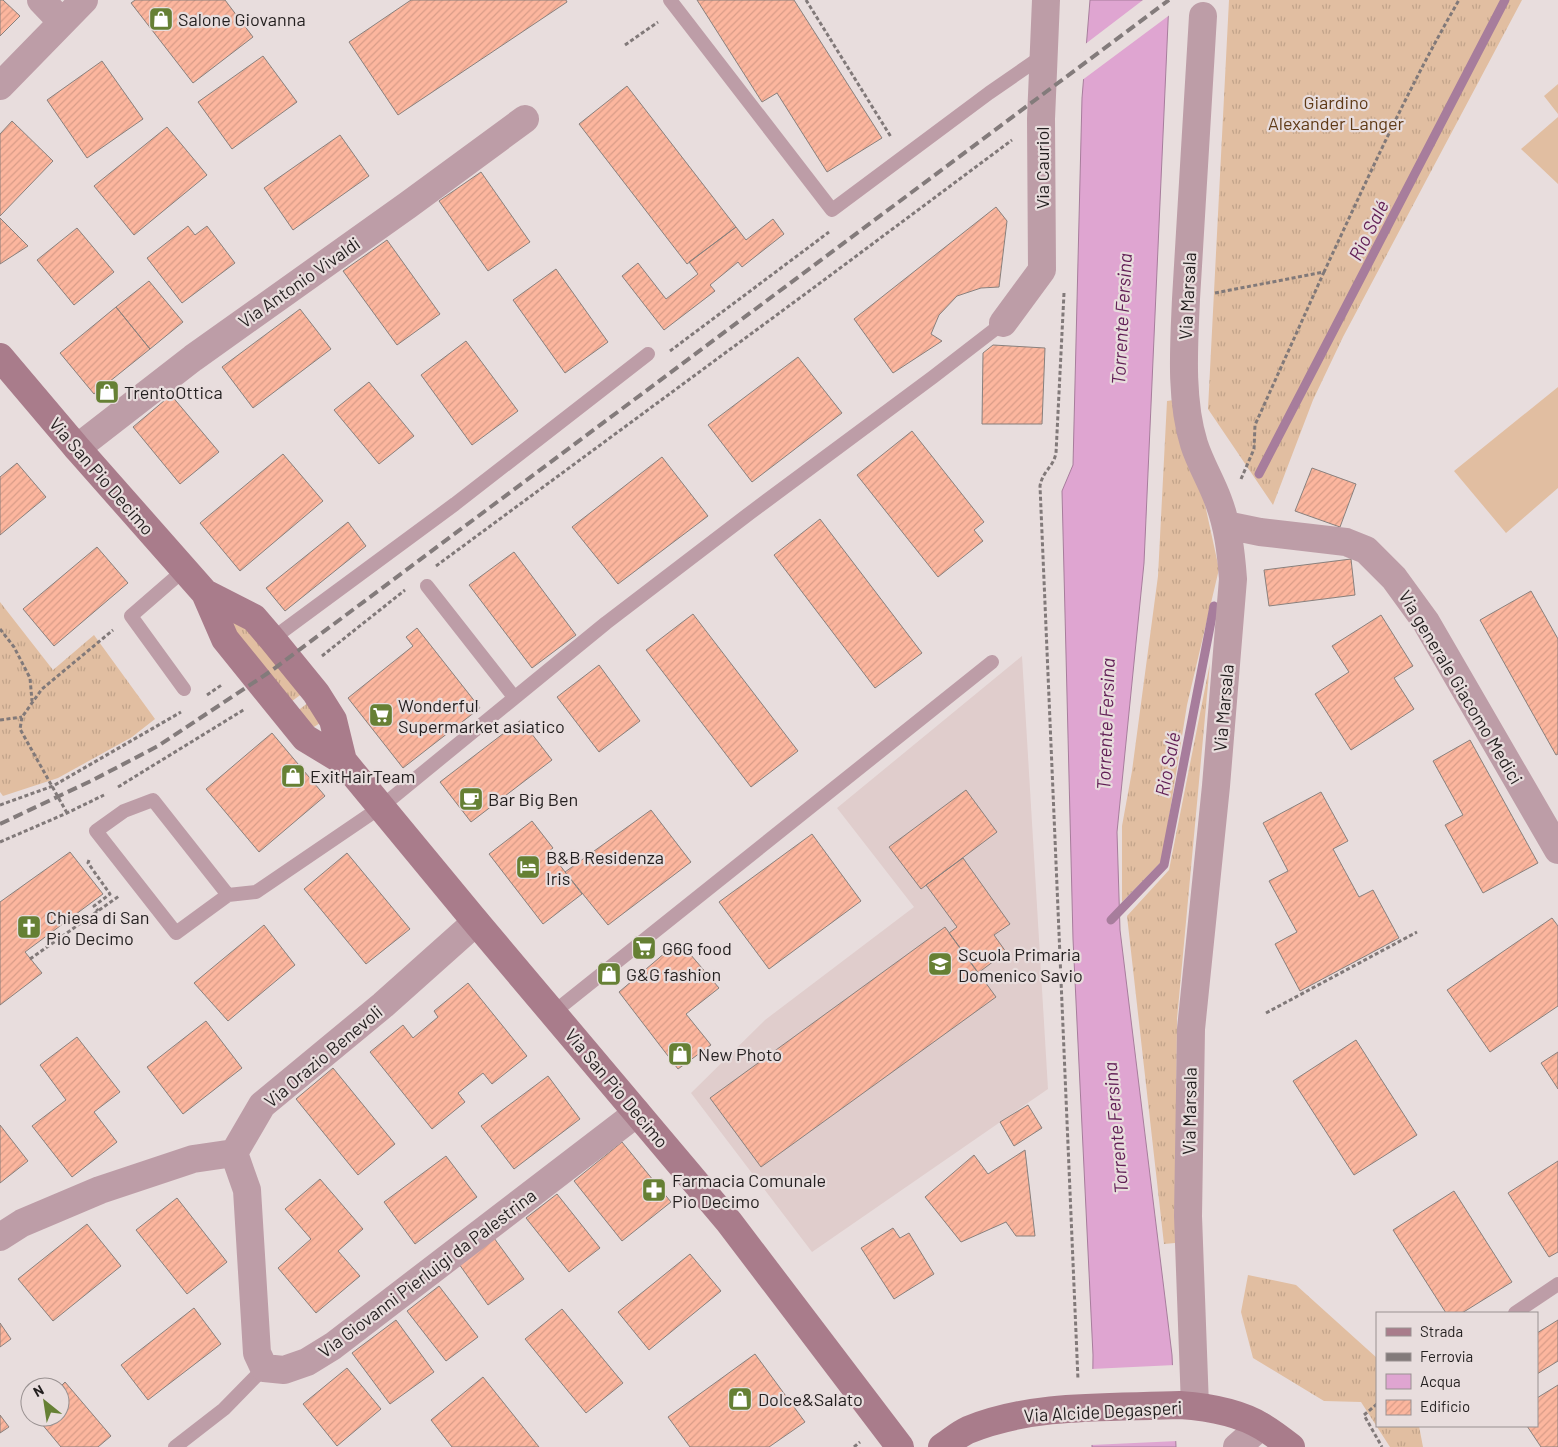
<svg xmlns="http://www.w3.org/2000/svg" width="1558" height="1447" font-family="Barlow,sans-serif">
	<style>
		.built { fill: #e0cdcc }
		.grass { fill: url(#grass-tufts) }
		.garden { fill: #e1bea1 }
		.water { fill: #dfa5d1; stroke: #a77d9c }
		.pier { fill: #e8dddd }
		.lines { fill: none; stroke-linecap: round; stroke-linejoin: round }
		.stream { stroke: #a77d9c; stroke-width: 9 }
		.building { fill: url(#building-hatch); stroke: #89807d }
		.path { stroke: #817979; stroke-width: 3; stroke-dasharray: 4 2.5; stroke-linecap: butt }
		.lane { stroke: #bd9da7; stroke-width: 14 }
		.street { stroke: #bd9da7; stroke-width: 28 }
		.secondary { stroke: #a97c8b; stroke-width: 28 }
		.rail { stroke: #837b7b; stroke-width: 4; stroke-dasharray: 10 5; stroke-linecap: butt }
		.labels { text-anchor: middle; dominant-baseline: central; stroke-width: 4.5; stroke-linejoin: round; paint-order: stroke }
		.poi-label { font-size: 18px; fill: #231f1f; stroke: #e8dddd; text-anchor: start }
		.park-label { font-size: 18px; fill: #5f3a17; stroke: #e8dddd }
		.street-label { font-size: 18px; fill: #231f1f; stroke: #e8dddd }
		.water-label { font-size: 19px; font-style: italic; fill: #611e55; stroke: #e8dddd }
	</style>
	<defs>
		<pattern id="grass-tufts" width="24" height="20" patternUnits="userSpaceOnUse" patternTransform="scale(1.25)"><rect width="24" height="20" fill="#e1bea1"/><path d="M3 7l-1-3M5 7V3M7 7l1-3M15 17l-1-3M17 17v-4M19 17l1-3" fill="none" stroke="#c1a38a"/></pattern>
		<pattern id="building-hatch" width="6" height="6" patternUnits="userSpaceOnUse" patternTransform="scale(1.25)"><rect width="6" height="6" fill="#fcb69e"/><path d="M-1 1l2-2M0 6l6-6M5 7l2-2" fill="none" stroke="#d89c88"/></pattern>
	</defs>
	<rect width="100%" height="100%" fill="#e8dddd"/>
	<!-- built -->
	<path class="built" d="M 1022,656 L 1048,1089 L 812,1252 L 691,1093 L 765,1020 L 914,907 L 837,808 Z"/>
	<!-- grass -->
	<path class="grass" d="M 1229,0 L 1522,0 L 1343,337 L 1313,400 L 1273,505 L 1208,409 Z
		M 1174,400 L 1204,500 L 1219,569 L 1187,705 L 1162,861 L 1122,902 L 1122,826 L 1132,771 L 1158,576 L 1167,401 Z
		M 0,602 L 53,670 L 94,635 L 155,719 L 132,737 L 58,778 L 3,796 L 0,792 Z
		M 227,614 L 239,619 L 303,693 L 288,704 L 234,638 Z
		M 1210,663 L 1177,1019 L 1175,1243 L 1164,1244 L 1127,916 L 1169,870 Z
		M 309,702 L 320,723 L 314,727 L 296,712 Z
		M 1248,1275 L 1296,1285 L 1377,1358 L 1377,1426 L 1419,1426 L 1423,1447 L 1390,1447 L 1361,1402 L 1324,1401 L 1253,1358 L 1241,1312 Z"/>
	<!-- garden -->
	<path class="garden" d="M 1558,84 L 1558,114 L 1544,96 Z
		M 1558,117 L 1558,184 L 1521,149 Z
		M 1558,387 L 1558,488 L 1506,533 L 1454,471 Z"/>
	<!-- water -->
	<path class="water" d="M 1090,0 L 1169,0 L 1144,563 L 1117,832 L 1120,930 L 1172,1355 L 1176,1447 L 1092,1447 L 1093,1355 L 1073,939 L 1062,491 L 1073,465 L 1082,98 Z"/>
	<!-- pier -->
	<path class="pier" d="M 1143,0 L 1172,0 L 1171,14 L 1081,81 L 1084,45 Z
		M 1175,1365 L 1178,1441 L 1091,1445 L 1091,1369 Z"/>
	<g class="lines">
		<!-- stream -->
		<path class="stream" d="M 1259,474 L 1505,0
			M 1111,920 L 1164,865 L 1214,606"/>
	</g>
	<!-- building -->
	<path class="building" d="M 0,0 L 3,0 L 20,16 L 0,36 Z
		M 135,0 L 225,0 L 253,37 L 193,83 L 131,3 Z
		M 411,0 L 566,0 L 567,2 L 398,115 L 349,42 Z
		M 697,0 L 794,0 L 882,138 L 827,172 L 777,93 L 762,102 Z
		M 263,56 L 297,102 L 232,149 L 198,102 Z
		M 102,61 L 143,119 L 87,158 L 47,100 Z
		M 627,86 L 736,227 L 687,264 L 579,124 Z
		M 12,121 L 53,161 L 0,216 L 0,134 Z
		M 167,127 L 207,175 L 134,235 L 94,186 Z
		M 340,135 L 369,176 L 293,230 L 264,188 Z
		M 481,172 L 530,242 L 488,271 L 439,201 Z
		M 996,207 L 1007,221 L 999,287 L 981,288 L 957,296 L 939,315 L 931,334 L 942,341 L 893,373 L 854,319 Z
		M 0,218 L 28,246 L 0,264 Z
		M 773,219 L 784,234 L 742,267 L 738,262 L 710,285 L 715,291 L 664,330 L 622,276 L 638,263 L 666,299 L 698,274 L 689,262 L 736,227 L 746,240 Z
		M 188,226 L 195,235 L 207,226 L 235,263 L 182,303 L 147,258 Z
		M 77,228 L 114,272 L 74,305 L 37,260 Z
		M 387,240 L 440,314 L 397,345 L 343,271 Z
		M 556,269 L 608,342 L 565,373 L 513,300 Z
		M 149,281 L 183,322 L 150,349 L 116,307 Z
		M 116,307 L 150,349 L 94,394 L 60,353 Z
		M 300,309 L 331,349 L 253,408 L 222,367 Z
		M 466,341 L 518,411 L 472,445 L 421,375 Z
		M 993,345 L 1045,348 L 1042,424 L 982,424 L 983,353 Z
		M 798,357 L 842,413 L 752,482 L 708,425 Z
		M 369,382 L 414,436 L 379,464 L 334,410 Z
		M 171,395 L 219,452 L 180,484 L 133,427 Z
		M 912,431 L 984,522 L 974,530 L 983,541 L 938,577 L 857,475 Z
		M 283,454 L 323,501 L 240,571 L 200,523 Z
		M 662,457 L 708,516 L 618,584 L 572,527 Z
		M 17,463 L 46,497 L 0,535 L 0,477 Z
		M 1312,468 L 1356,484 L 1340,527 L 1295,511 Z
		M 820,519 L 922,653 L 875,688 L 774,555 Z
		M 348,522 L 366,546 L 285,611 L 266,588 Z
		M 97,547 L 128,583 L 54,646 L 23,609 Z
		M 514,552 L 576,635 L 532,668 L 469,585 Z
		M 1351,559 L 1355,595 L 1269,606 L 1264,570 Z
		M 1531,591 L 1558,639 L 1558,754 L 1556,755 L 1480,620 Z
		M 693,614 L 798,751 L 751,787 L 646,650 Z
		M 1381,615 L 1413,666 L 1394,678 L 1414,709 L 1351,750 L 1315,694 L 1349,672 L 1332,646 Z
		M 417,628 L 480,708 L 403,768 L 348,698 L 413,646 L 406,637 Z
		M 599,665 L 640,721 L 599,752 L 557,697 Z
		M 521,720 L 552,760 L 471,822 L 440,782 Z
		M 272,733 L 325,796 L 259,852 L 206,789 Z
		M 1470,740 L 1538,863 L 1483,893 L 1445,825 L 1463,815 L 1433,761 Z
		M 966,790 L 997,832 L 921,889 L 889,847 Z
		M 1321,792 L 1348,841 L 1333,849 L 1359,897 L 1373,890 L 1399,938 L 1300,991 L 1275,944 L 1297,932 L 1269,881 L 1288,871 L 1263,823 Z
		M 651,810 L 691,862 L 608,925 L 565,872 Z
		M 532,821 L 553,848 L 549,851 L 582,894 L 543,924 L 489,854 Z
		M 812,834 L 861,901 L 769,969 L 719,902 Z
		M 70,852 L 103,894 L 25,952 L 42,973 L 0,1005 L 0,902 Z
		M 347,853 L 410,929 L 366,964 L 304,889 Z
		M 963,858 L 1010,924 L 994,935 L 1006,952 L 978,973 L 949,933 L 957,927 L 926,885 Z
		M 1552,918 L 1558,926 L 1558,1006 L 1490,1052 L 1447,990 Z
		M 264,925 L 295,965 L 228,1021 L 194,983 Z
		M 945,927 L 996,997 L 761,1167 L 710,1098 Z
		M 679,941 L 719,988 L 686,1014 L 711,1045 L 678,1069 L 619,992 Z
		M 468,983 L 527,1056 L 492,1084 L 483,1073 L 458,1093 L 465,1102 L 432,1129 L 370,1052 L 403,1025 L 413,1038 L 438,1017 L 434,1011 Z
		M 206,1021 L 242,1068 L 183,1114 L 147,1067 Z
		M 77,1037 L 120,1092 L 94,1112 L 117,1142 L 72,1177 L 32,1126 L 66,1100 L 40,1065 Z
		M 1356,1040 L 1417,1135 L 1354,1175 L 1293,1081 Z
		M 1558,1052 L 1558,1089 L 1541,1063 Z
		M 333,1068 L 395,1144 L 358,1175 L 296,1099 Z
		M 548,1076 L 580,1119 L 514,1169 L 481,1126 Z
		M 1028,1105 L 1042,1128 L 1014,1146 L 1000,1122 Z
		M 0,1125 L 28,1161 L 0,1183 Z
		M 622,1142 L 671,1202 L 622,1241 L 574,1181 Z
		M 1025,1150 L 1035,1236 L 1016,1236 L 1006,1222 L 961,1242 L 925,1197 L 974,1155 L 988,1174 Z
		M 446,1156 L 477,1197 L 415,1244 L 384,1202 Z
		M 1558,1161 L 1558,1252 L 1549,1257 L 1508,1193 Z
		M 320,1179 L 363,1229 L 338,1251 L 360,1276 L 316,1313 L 278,1268 L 311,1239 L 285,1209 Z
		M 1454,1191 L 1512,1282 L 1462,1313 L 1446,1313 L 1393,1230 Z
		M 557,1194 L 600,1248 L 569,1272 L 526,1218 Z
		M 177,1198 L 227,1262 L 187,1294 L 136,1230 Z
		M 87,1224 L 121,1266 L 53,1321 L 18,1279 Z
		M 893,1228 L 900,1238 L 909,1233 L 934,1274 L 894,1299 L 861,1248 Z
		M 494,1238 L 524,1279 L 488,1305 L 459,1264 Z
		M 690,1254 L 721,1291 L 649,1350 L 618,1312 Z
		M 439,1286 L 478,1337 L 446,1361 L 407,1311 Z
		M 194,1308 L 221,1344 L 148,1400 L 121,1365 Z
		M 562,1309 L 623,1383 L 586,1413 L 525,1339 Z
		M 396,1320 L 434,1372 L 390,1404 L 352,1353 Z
		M 1558,1320 L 1558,1361 L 1537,1374 L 1537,1333 Z
		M 0,1323 L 11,1339 L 0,1347 Z
		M 755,1354 L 805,1422 L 769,1447 L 690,1447 L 668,1417 Z
		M 347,1368 L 381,1409 L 337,1446 L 303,1404 Z
		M 483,1377 L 539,1447 L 452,1447 L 431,1420 Z
		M 65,1382 L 111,1436 L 98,1447 L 61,1447 L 36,1417 L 60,1417 L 60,1387 Z
		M 1558,1385 L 1558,1447 L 1541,1447 L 1527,1426 L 1537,1426 L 1537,1398 Z
		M 0,1415 L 9,1427 L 0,1433 Z"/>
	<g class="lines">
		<!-- path -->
		<path class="path" d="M 806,0 L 891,137
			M 625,45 L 658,22
			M 1064,293 L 1056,453 C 1053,468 1043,470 1040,486 L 1078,1380
			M 1215,293 L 1324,272 C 1367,180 1408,88 1459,0
			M 670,351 L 829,232
			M 1241,479 L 1254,449 L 1255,425 L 1324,272
			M 436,566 L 816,286 L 1012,140
			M 0,629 L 14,647 L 30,678 L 32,701
			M 322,656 L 405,590
			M 207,695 L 223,684
			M 0,720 L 22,717
			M 118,787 L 245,709
			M 0,805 L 53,786 L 181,712
			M 67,813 L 20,729 L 22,717 L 42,689 L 113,630
			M 0,842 L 67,813 L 104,795
			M 89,860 L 88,863 L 110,894 L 94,906 L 98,911
			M 30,959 L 119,896
			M 1266,1013 L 1417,932
			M 1377,1404 L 1364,1415 L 1382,1447
			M 854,1447 L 860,1442"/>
		<!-- lane -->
		<path class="lane" d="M 670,0 L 832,210 L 989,93 L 1044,55
			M 184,570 L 131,616 L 184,689
			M 427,586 L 514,697
			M 272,639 L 455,504 L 648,354
			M 228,895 L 176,933 L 96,831 L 124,811 L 153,800 L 228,895 L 256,892 L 381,807 L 606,623 L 750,513 L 933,377 L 1003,323
			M 554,1012 L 992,662
			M 1515,1313 L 1558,1284
			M 175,1447 L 224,1409 L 264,1368"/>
		<!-- street -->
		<path class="street" d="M 41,0 L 62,22
			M 0,86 L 84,0
			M 1003,323 L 1042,270 L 1041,119 L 1046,0
			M 77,448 L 193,358 L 408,205 L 525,119
			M 1226,525 L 1260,532 L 1346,542 L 1366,550 L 1394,578 L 1426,622 L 1558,850
			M 234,1153 L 247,1190 L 257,1353 L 264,1368 L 284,1370 L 307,1362 L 333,1346 L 637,1113
			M 234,1153 L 262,1105 L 383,1005 L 476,922
			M 0,1237 L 22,1223 L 100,1190 L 193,1159 L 234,1153
			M 1195,1406 L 1188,1216 L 1191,1029 L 1216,786 L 1233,579 C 1231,552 1228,526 1218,500 C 1211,481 1200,463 1194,444 C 1180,399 1184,345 1186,299 L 1203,16
			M 1237,1447 L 1261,1426"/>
		<!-- secondary -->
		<path class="secondary" d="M 0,357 L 77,448 L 205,593 L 225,639 L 305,738 L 343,761 L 476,922 L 729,1222 L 900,1447
			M 205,593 L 254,618 L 272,639 L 316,693 L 333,720 L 343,761
			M 942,1447 C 950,1442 959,1434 968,1430 C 1034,1403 1110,1408 1180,1405 C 1208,1407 1239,1412 1263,1427 C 1273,1433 1282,1440 1291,1447"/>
		<!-- rail -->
		<path class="rail" d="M 0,824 L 93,780 L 158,746 L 271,671 L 1169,0"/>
	</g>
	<!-- icons -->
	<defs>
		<symbol id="shop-square" viewBox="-11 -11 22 22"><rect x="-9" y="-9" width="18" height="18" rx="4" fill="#668034" stroke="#e8dddd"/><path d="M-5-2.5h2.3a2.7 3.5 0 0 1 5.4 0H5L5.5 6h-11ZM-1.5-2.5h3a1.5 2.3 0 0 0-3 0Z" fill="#fff"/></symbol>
		<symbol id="supermarket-square" viewBox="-11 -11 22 22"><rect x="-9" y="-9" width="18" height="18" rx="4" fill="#668034" stroke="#e8dddd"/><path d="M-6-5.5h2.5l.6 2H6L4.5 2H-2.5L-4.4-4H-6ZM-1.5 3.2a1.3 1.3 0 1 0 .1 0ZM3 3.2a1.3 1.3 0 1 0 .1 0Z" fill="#fff"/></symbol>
		<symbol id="cafe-square" viewBox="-11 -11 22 22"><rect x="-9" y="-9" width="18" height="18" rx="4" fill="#668034" stroke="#e8dddd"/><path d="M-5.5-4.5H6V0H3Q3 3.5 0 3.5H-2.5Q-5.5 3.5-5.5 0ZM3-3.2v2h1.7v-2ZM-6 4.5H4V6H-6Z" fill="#fff"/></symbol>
		<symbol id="hotel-square" viewBox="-11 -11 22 22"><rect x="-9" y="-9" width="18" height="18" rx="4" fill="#668034" stroke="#e8dddd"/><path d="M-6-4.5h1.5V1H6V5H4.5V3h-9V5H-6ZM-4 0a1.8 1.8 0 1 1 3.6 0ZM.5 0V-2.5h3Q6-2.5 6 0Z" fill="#fff"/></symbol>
		<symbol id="church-square" viewBox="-11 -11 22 22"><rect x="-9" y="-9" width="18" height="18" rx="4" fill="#668034" stroke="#e8dddd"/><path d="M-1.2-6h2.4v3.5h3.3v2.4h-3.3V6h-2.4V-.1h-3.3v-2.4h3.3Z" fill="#fff"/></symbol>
		<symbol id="school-square" viewBox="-11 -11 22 22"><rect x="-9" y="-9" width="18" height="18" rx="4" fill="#668034" stroke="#e8dddd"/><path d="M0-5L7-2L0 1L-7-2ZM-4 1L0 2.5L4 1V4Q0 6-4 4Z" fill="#fff"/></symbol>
		<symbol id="pharmacy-square" viewBox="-11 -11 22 22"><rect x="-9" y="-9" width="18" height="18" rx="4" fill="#668034" stroke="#e8dddd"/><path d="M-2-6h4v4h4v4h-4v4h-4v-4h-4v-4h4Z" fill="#fff"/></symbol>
	</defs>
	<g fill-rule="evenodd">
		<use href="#shop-square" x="147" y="5" width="28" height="28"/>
		<use href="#shop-square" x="93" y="378" width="28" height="28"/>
		<use href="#supermarket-square" x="367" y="701" width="28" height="28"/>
		<use href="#shop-square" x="279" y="762" width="28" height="28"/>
		<use href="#cafe-square" x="457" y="785" width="28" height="28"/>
		<use href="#hotel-square" x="514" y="853" width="28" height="28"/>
		<use href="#church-square" x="15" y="913" width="28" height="28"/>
		<use href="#supermarket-square" x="630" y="934" width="28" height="28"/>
		<use href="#school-square" x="926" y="950" width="28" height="28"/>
		<use href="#shop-square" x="595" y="960" width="28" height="28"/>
		<use href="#shop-square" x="666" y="1040" width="28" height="28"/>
		<use href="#pharmacy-square" x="640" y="1176" width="28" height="28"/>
		<use href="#shop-square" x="726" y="1385" width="28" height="28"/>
	</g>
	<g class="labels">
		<!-- poi labels -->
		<g class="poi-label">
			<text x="178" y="19">Salone Giovanna</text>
			<text x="124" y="392">TrentoOttica</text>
			<text x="398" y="705">Wonderful<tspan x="398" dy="21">Supermarket asiatico</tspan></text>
			<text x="310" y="776">ExitHairTeam</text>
			<text x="488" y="799">Bar Big Ben</text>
			<text x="546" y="857">B&amp;B Residenza<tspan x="546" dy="21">Iris</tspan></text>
			<text x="46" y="917">Chiesa di San<tspan x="46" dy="21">Pio Decimo</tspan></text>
			<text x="662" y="948">G6G food</text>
			<text x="958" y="954">Scuola Primaria<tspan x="958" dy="21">Domenico Savio</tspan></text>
			<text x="626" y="974">G&amp;G fashion</text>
			<text x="698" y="1054">New Photo</text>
			<text x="672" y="1180">Farmacia Comunale<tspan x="672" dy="21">Pio Decimo</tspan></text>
			<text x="758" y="1399">Dolce&amp;Salato</text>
		</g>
		<!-- park labels -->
		<g class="park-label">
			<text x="1336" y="102">Giardino<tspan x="1336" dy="21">Alexander Langer</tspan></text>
		</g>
		<!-- street labels -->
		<g class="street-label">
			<text transform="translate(1042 168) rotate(-90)">Via Cauriol</text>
			<text transform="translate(299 282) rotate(-35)">Via Antonio Vivaldi</text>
			<text transform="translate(1187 296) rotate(-87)">Via Marsala</text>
			<text transform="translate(102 476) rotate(49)">Via San Pio Decimo</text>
			<text transform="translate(1461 687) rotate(59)">Via generale Giacomo Medici</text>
			<text transform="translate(1223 708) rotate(-85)">Via Marsala</text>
			<text transform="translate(323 1056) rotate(-40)">Via Orazio Benevoli</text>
			<text transform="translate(617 1088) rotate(50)">Via San Pio Decimo</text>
			<text transform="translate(1189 1111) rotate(-89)">Via Marsala</text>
			<text transform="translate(427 1273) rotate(-37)">Via Giovanni Pierluigi da Palestrina</text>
			<text transform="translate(1103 1411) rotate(-3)">Via Alcide Degasperi</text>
		</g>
		<!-- water labels -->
		<g class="water-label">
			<text transform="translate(1368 230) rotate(-63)">Rio Salé</text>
			<text transform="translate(1121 319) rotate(-87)">Torrente Fersina</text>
			<text transform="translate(1105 724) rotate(-88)">Torrente Fersina</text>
			<text transform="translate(1167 764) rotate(-79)">Rio Salé</text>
			<text transform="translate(1115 1128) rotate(-95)">Torrente Fersina</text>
		</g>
	</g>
	<!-- legend -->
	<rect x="1376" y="1312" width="162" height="115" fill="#e8dddd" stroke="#999191"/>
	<rect x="1386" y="1328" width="25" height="8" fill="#a97c8b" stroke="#999191"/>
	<text x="1420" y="1337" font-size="15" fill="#231f1f">Strada</text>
	<rect x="1386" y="1353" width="25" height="8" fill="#837b7b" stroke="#999191"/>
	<text x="1420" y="1362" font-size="15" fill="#231f1f">Ferrovia</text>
	<rect x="1386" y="1374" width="25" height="15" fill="#dfa5d1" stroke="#999191"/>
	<text x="1420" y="1387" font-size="15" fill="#231f1f">Acqua</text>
	<rect x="1386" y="1400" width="25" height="15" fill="url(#building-hatch)" stroke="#999191"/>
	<text x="1420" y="1412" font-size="15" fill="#231f1f">Edificio</text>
	<!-- north arrow -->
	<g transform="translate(45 1402) rotate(330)"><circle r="24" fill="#e8dddd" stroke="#999191"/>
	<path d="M0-4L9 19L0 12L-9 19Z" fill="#668034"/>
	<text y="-8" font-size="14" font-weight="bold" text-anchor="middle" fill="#231f1f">N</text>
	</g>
</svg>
